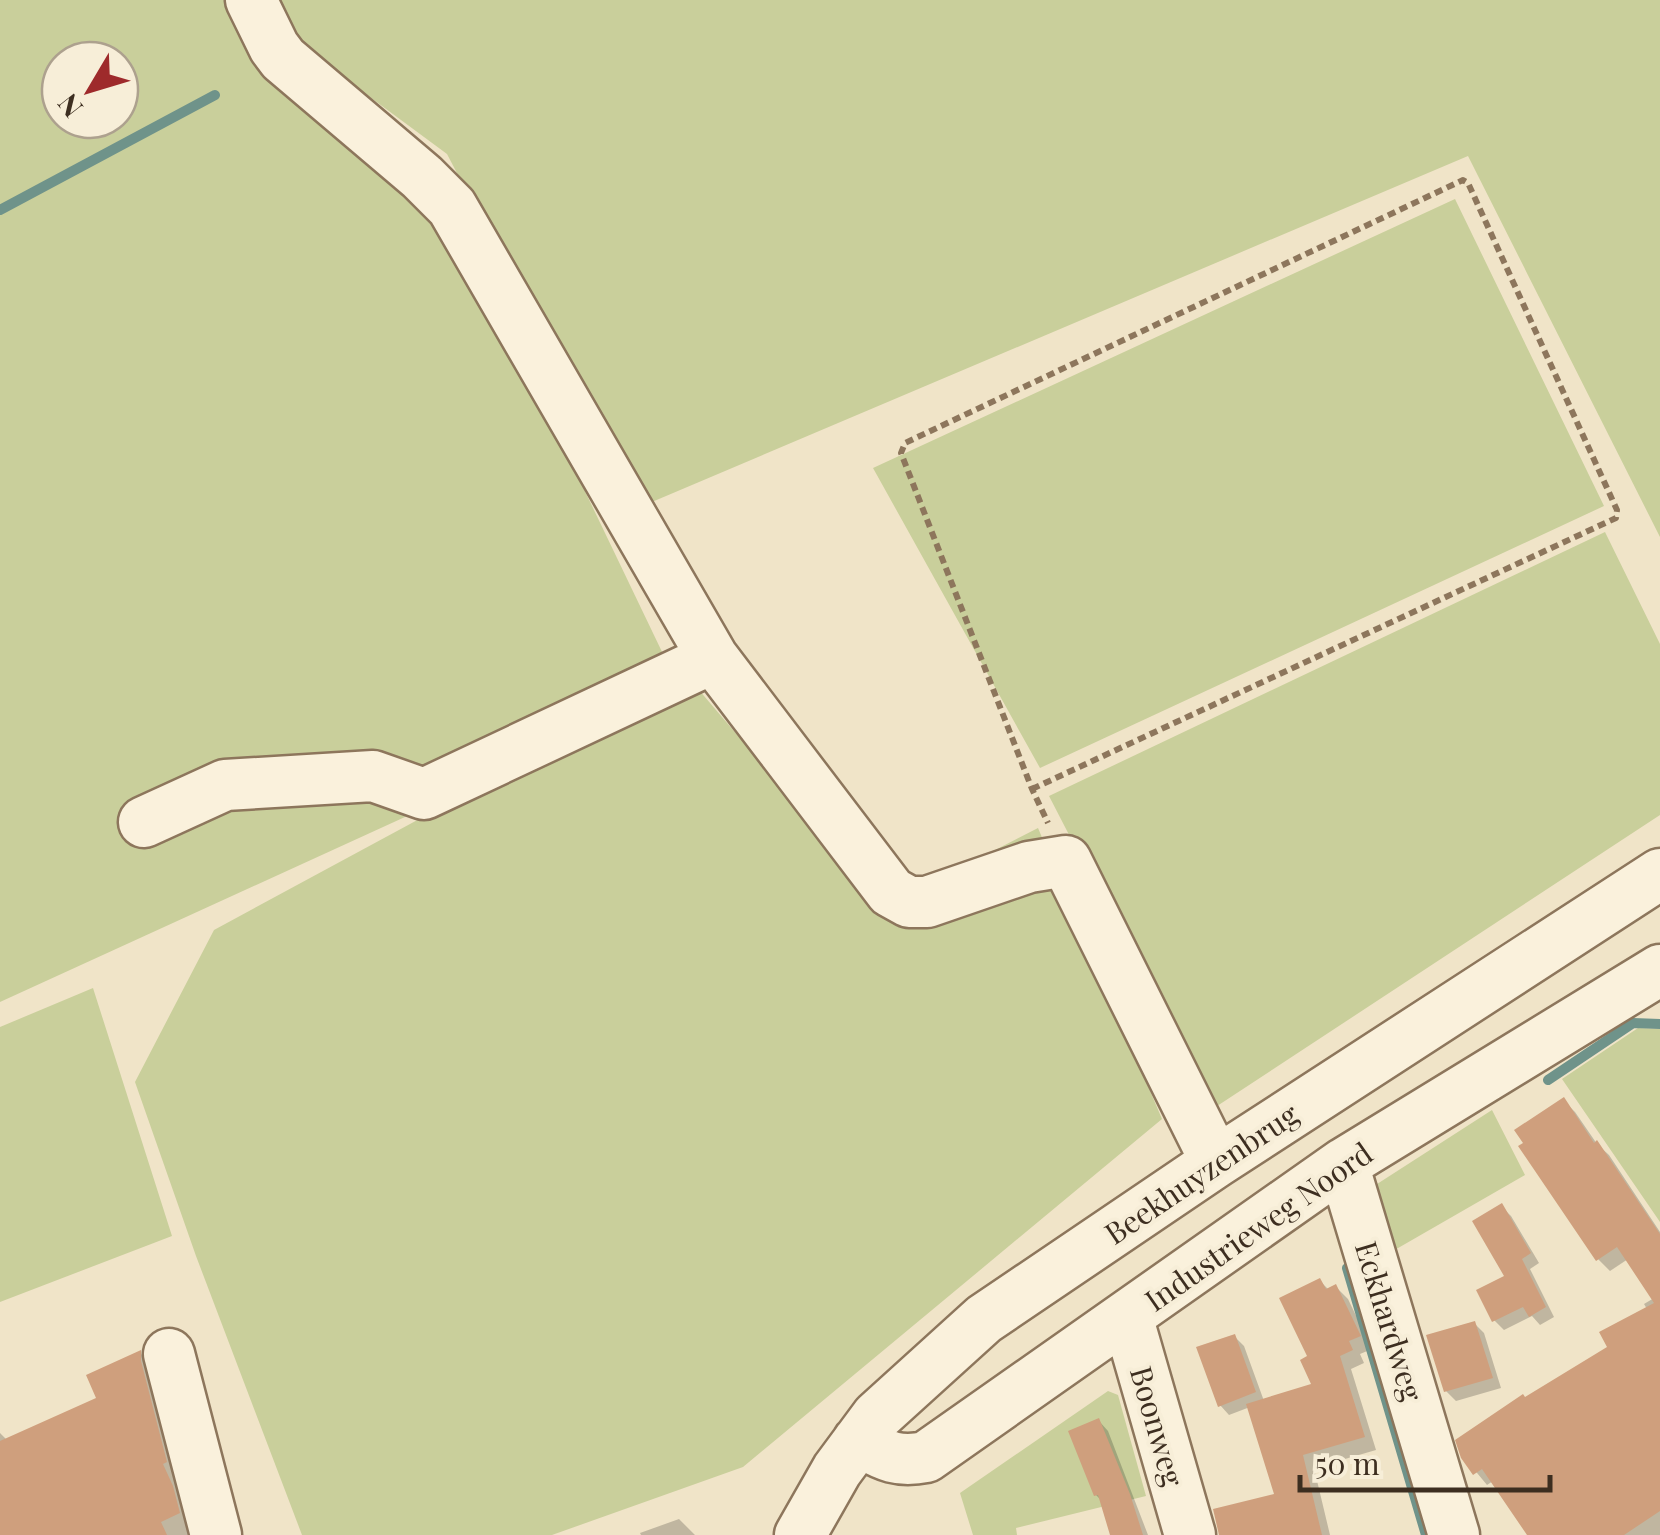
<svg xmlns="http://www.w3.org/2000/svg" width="1660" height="1535" font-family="'Playfair Display',serif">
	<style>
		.green { fill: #c9cf9b; fill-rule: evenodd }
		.shadow { fill: #0003 }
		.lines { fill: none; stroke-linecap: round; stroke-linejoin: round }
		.stream { stroke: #6f938a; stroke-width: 10 }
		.building { fill: #cf9f7d }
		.minor-casing { stroke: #8d765c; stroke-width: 55 }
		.path { stroke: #8d765c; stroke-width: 6; stroke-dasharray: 8 5; stroke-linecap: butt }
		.minor { stroke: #faf1dc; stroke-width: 50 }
		.labels { text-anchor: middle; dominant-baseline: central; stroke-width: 8; stroke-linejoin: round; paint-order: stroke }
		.street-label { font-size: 30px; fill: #3d2e20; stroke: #f7eed8 }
	</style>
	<rect width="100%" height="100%" fill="#f0e4c8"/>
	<!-- green -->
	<path class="green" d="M 0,0 L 241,0 L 428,164 L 676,681 L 687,676 L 884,907 L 1038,828 L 1162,1119 L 743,1467 L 552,1535 L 302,1535 L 196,1256 L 135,1082 L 214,930 L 521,764 L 0,1002 ZM 60,60 L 120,60 L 120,120 L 60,120 Z
		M 275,0 L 1660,0 L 1660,537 L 1468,156 L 633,510 L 447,154 L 290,38 Z
		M 1455,199 L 1604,506 L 1040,768 L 873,468 Z
		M 1605,532 L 1660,644 L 1660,815 L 1211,1110 L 1049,796 Z
		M 93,988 L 172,1236 L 0,1302 L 0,1027 Z
		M 1638,1028 L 1660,1029 L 1660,1222 L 1562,1079 Z
		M 1492,1110 L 1525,1175 L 1379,1259 L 1360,1195 Z
		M 1108,1391 L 1118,1395 L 1146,1496 L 1016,1528 L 1017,1535 L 973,1535 L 960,1493 Z"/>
	<!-- shadow -->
	<path class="shadow" d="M 1563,1100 L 1575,1112 L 1597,1144 L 1609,1155 L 1660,1232 L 1660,1535 L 1530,1535 L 1493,1481 L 1487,1485 L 1463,1456 L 1525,1400 L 1610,1348 L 1647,1309 L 1644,1304 L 1654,1298 L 1628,1259 L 1610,1271 L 1598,1259 Z
		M 1502,1207 L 1511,1216 L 1539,1263 L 1530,1269 L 1554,1317 L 1540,1325 L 1532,1316 L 1504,1330 L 1494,1320 L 1508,1277 Z
		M 1320,1281 L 1329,1290 L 1336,1287 L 1348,1299 L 1372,1349 L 1360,1354 L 1364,1363 L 1351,1369 L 1376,1450 L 1314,1468 L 1330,1535 L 1222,1535 L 1277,1496 L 1250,1407 L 1229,1415 L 1220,1405 L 1235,1337 L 1244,1346 L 1264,1401 L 1315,1386 L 1310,1358 Z
		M 1474,1323 L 1484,1333 L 1501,1388 L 1456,1401 L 1446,1391 Z
		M 140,1353 L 158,1370 L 197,1531 L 187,1535 L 0,1535 L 0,1433 L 7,1440 L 99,1399 Z
		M 1099,1421 L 1108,1431 L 1148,1535 L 1155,1535 L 1112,1535 L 1102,1501 L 1096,1495 Z
		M 679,1519 L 695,1535 L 641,1535 L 640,1533 Z"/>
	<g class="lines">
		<!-- stream -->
		<path class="stream" d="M 0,210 L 215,95
			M 1548,1080 L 1633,1023 L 1660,1024
			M 1347,1268 L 1426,1535"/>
	</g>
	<!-- building -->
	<path class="building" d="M 1564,1097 L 1594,1143 L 1597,1140 L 1660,1234 L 1660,1511 L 1624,1535 L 1527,1535 L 1482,1469 L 1473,1475 L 1461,1458 L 1455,1440 L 1523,1394 L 1525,1397 L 1607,1347 L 1599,1332 L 1654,1303 L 1617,1247 L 1596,1261 L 1518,1146 L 1523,1143 L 1514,1130 Z
		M 1502,1203 L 1531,1253 L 1522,1259 L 1546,1307 L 1529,1317 L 1523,1307 L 1492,1322 L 1476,1290 L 1504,1276 L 1472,1221 Z
		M 1320,1278 L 1326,1289 L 1336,1284 L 1361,1336 L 1349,1341 L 1353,1350 L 1340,1356 L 1365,1437 L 1303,1455 L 1322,1535 L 1219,1535 L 1213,1509 L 1274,1494 L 1246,1404 L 1311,1384 L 1300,1360 L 1307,1356 L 1279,1298 Z
		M 1475,1321 L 1493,1378 L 1444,1392 L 1426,1335 Z
		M 1235,1334 L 1256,1392 L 1218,1407 L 1196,1347 Z
		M 141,1350 L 141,1361 L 167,1462 L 163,1464 L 173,1486 L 180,1513 L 161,1522 L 167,1535 L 0,1535 L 0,1441 L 96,1398 L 86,1375 Z
		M 1099,1418 L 1130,1494 L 1143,1535 L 1110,1535 L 1098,1495 L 1094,1496 L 1068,1431 Z"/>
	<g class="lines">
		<defs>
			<path id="minor" d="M 251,0 L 274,47 L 283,59 L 422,177 L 452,207 L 713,658 L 891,892 L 909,902 L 927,902 L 1029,867 L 1066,861 L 1216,1162
				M 144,822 L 225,785 L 373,776 L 424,794 L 713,658
				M 1343,1164 L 1454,1535
				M 1127,1316 L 1190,1535
				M 169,1354 L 216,1535
				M 858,1441 C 884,1455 896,1463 926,1457 L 1343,1164 L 1660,970
				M 800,1535 L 837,1470 L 877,1416 L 984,1319 L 1216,1162 L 1660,874"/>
		</defs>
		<!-- minor casing -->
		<use href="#minor" class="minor-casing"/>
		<!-- path -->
		<path class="path" d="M 1032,789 L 1616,518 L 1617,510 L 1468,183 L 1463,180 L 905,443 L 901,453 L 1032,789 L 1048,823"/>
		<!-- minor -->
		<use href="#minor" class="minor"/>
	</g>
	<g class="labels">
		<!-- street labels -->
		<g class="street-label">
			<text transform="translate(1201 1173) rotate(-34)">Beekhuyzenbrug</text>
			<text transform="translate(1258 1226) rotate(-35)">Industrieweg Noord</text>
			<text transform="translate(1390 1321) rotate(73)">Eckhardweg</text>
			<text transform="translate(1158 1426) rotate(74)">Boonweg</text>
		</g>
	</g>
	<!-- north arrow -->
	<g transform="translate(90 90) rotate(232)"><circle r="48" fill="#f7eed8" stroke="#ada18e" stroke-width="2.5"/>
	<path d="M0-8L18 38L0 25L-18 38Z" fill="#9e2a2b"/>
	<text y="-15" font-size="28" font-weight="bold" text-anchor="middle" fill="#3d2e20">N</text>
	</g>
	<!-- scale -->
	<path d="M1300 1475v15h250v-15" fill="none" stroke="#3d2e20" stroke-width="5"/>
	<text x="1315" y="1475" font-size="30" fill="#3d2e20" stroke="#f7eed8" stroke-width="8" paint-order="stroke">50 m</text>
</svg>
